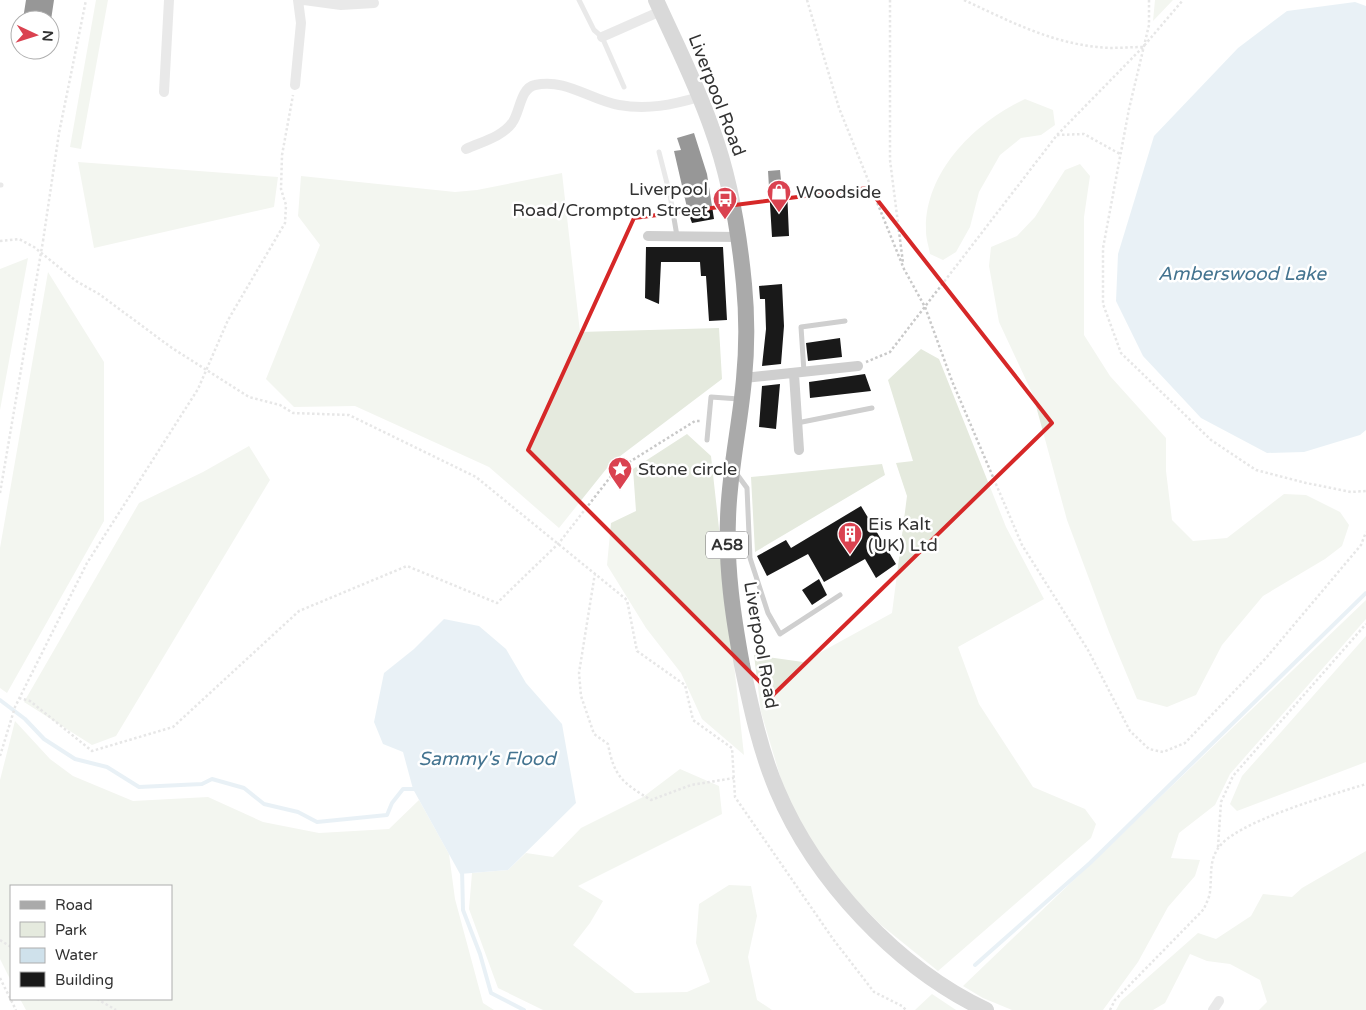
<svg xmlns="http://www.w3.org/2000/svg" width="1366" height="1010" font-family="'Varela Round',sans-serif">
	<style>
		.green { fill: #e5eade }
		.water { fill: #cfe1eb }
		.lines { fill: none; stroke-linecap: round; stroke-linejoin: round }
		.stream { stroke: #cfe1eb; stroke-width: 4 }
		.building { fill: #191919 }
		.path { stroke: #c9c9c9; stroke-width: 2.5; stroke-dasharray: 2.5 2.5; stroke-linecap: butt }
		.service { stroke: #cfcfcf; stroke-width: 5 }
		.minor { stroke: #cfcfcf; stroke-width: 10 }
		.primary { stroke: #aaa; stroke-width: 16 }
		.path-bridge { stroke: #c9c9c9; stroke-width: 2.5; stroke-dasharray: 2.5 2.5; stroke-linecap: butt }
		.marked { fill: none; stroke: #d62828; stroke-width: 4; stroke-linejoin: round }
		.labels { text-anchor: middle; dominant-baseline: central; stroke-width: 5; stroke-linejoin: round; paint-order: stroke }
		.shield { fill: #fff; stroke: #707070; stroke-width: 1 }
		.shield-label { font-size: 16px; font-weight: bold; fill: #323232 }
		.street-label { font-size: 18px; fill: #323232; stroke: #fff }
		.poi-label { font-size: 18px; fill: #323232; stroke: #fff; text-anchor: start }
		.water-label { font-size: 19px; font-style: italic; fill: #447490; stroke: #fff }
	</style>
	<rect width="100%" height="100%" fill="#fff"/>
	<!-- green -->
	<path class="green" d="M 96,0 L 108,0 L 81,149 L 70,147 Z
		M 1155,0 L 1173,0 L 1153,21 Z
		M 1025,99 L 1053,110 L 1055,125 L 1041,135 L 1021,138 L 1000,155 L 979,192 L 970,227 L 956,252 L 943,260 L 930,254 C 929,247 926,239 926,231 C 924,172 975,122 1025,99 Z
		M 78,162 L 278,177 L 274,207 L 94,248 Z
		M 1080,164 L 1090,176 L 1084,217 L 1084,335 L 1110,376 L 1166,438 L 1166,471 L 1172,520 L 1193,541 L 1227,538 L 1284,494 L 1306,495 L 1340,512 L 1349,525 L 1342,546 L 1325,559 L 1263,596 L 1222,645 L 1196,695 L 1167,707 L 1137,699 L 1109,632 L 1067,520 L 1033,395 L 999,322 L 989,266 L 991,247 L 1017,236 L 1035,217 L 1065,170 Z
		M 562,173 L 580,332 L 719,328 L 722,379 L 611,463 L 559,528 L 489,467 L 355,406 L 294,407 L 266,379 L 320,245 L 298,216 L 301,176 L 455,192 L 477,190 Z
		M 28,258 L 0,410 L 0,269 Z
		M 48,272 L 104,362 L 104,521 L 7,693 L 0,688 L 0,548 Z
		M 921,349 L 939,359 L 1006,527 L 1044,599 L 958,647 L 979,704 L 1033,787 L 1085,809 L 1096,824 L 1091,838 L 938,971 L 881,925 L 828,872 L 785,793 L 761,712 L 754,655 L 803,662 L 892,613 L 907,496 L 896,463 L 913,461 L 888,380 Z
		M 687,434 L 711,456 L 744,755 L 702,719 L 681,673 L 646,628 L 607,565 L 611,523 L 636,511 L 633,469 Z
		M 249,446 L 270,480 L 116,736 L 92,745 L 24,702 L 139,503 L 203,472 Z
		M 882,464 L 885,475 L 755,552 L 751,477 Z
		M 1366,600 L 1366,619 L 1230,774 L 1215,805 L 1179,833 L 1171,858 L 1200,860 L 1195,876 L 1168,907 L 1138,962 L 1103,1010 L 1012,1010 L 983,998 L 963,986 Z
		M 1366,636 L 1366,762 L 1237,811 L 1230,804 L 1242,776 Z
		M 15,721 L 50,759 L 73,776 L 133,801 L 208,797 L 263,822 L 319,833 L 389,829 L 419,800 L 449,854 L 455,899 L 483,1003 L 494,1010 L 26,1010 L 20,999 L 171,999 L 171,886 L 11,886 L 11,981 L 0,959 L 0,780 Z
		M 680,769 L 719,786 L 722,814 L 578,886 L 603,901 L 590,923 L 573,945 L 635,993 L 687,992 L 710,982 L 696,943 L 699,904 L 729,885 L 751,886 L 757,916 L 748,957 L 757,1000 L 772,1010 L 543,1010 L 498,988 L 469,909 L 472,873 L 508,870 L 526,853 L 553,857 L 581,828 L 643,797 Z
		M 1366,851 L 1366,1010 L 1259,1010 L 1267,1002 L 1260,980 L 1230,964 L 1207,961 L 1190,954 L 1165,1003 L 1153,1010 L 1116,1010 L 1121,1001 L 1198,933 L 1216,939 L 1251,916 L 1263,894 L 1292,897 L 1302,888 Z
		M 932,994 L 956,1010 L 915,1010 Z"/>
	<!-- water -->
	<path class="water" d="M 1355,2 L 1366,6 L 1366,430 L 1360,435 L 1304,452 L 1267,453 L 1201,418 L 1143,356 L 1116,301 L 1118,254 L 1154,136 L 1238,48 L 1287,11 Z
		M 444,619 L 479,626 L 506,649 L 526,683 L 562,724 L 576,803 L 508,870 L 460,874 L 413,789 L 403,752 L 383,744 L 374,722 L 384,673 L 414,649 Z"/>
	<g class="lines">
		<!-- stream -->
		<path class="stream" d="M 0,700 L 25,719 L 44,739 L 75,759 L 107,767 L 139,787 L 202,784 L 212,779 L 244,788 L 264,804 L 298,812 L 317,822 L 387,815 L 392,803 L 403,789 L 418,789
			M 462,869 L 463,910 L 480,954 L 491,993 L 524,1010
			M 975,965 L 1090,863 L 1366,593"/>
	</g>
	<!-- building -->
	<path class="building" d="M 26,0 L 54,0 L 51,20 L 23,19 Z
		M 694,133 L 707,174 L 714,219 L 692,223 L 688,212 L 674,151 L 681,150 L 677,138 Z
		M 780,170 L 782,190 L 787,189 L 789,236 L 772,237 L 768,171 Z
		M 646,247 L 723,247 L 727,320 L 709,321 L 706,276 L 701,276 L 700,262 L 661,262 L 659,304 L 645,298 Z
		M 782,284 L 784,326 L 781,364 L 762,366 L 766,329 L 765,299 L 760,299 L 759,286 Z
		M 840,338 L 842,357 L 808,361 L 806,343 Z
		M 865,374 L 871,391 L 810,398 L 809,382 Z
		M 780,384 L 776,429 L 759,427 L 762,386 Z
		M 861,506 L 896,564 L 876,578 L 865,559 L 824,582 L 808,554 L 767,576 L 757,556 L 786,540 L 791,548 Z
		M 819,579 L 827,595 L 812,605 L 802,590 Z"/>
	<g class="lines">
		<!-- path -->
		<path class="path" d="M 807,0 L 839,108 L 904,269 L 925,307 L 952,381 L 1022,545 L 1088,650 L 1130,731 L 1149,749 L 1163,752 L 1185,743 L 1266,658 L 1361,545 L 1366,532
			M 890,0 L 890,160 L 903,263
			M 964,0 C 1007,20 1049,42 1097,47 C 1112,49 1128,47 1143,47
			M 1149,0 L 1149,25 L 1129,109 L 1103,248 L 1103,304 L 1121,353 L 1211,440 L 1256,470 L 1306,483 L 1351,492 L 1366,491
			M 1057,135 L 1084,134 L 1120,154
			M 0,241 L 19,239 L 34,247 L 76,281 L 99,294 L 172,348 L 249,397 L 280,405 L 293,413 L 349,415 L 476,477 L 627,600 L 637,651 L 685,685 L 693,720 L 732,748 L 735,797 L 833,939 L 874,992 L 902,1006 L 906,1010
			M 43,241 L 59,133 L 86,0
			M 866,362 L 890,352 L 1057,135 L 1143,47 L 1183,0
			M 0,493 L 37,276
			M 595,573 L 579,673 L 581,696 L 594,734 L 608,744 C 614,777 623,783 651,800 L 691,785 L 734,778
			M 19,698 L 30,701 L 92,751 L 173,727 L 299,611 L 407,566 L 497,603 L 559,543 L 615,471 L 695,421 L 700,421
			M 0,756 L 15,707 L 87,563 L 198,389 L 228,320 L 285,223 L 286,205 L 281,189 L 282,155 L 293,95
			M 1218,847 L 1221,802 L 1233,776 L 1366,624
			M 0,940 L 11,947
			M 0,978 L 16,1010
			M 97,999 L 116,1010
			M 1110,1010 L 1115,1000 L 1204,909 C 1206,903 1210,897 1210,891 C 1212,876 1209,863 1217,850 C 1232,822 1335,794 1366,784"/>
		<!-- service -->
		<path class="service" d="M 579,0 L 594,30 L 602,37 L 624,87
			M 659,152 L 670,195 L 677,236
			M 0,185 L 1,185
			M 804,372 L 801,327 L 845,321
			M 797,423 L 872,408
			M 707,440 L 711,397 L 739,399
			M 736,473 L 747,488 L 750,558 L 768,613 L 780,634 L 840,595"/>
		<!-- minor -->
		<path class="minor" d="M 304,0 L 341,5 L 374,3
			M 602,37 L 661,11
			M 295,85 L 301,23 L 298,0
			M 164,92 L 169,0
			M 466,149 C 481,142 502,137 512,123 C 520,113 520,88 535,85 C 566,78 590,100 619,105 C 647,110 672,105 699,97
			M 648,236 L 738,237
			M 794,374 L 799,450
			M 744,378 L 858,366
			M 1213,1010 L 1219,1001"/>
		<!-- primary -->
		<path class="primary" d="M 656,0 C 675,42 697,85 712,129 C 730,178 739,232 744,284 C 747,315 747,348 744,379 C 740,426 729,472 728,519 C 726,569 733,616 742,665 C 751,707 760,750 777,790 C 815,880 897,968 986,1010"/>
		<!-- path-bridge -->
		<path class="path-bridge" d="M 37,276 L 43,241"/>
	</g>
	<!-- marked area -->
	<path d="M0 0H1366V1010H0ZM 868,188 L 1052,423 L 773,695 L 528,450 L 634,218 Z" fill="#fff" fill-opacity=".55" fill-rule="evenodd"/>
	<path class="marked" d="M 868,188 L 1052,423 L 773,695 L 528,450 L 634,218 Z"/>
	<!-- icons -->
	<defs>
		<symbol id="shop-pin" viewBox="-11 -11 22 30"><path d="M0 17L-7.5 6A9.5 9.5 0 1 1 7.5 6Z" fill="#da4250" stroke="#fff"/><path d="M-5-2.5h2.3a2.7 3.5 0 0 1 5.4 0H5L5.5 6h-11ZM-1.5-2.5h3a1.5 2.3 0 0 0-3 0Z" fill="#fff"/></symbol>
		<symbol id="bus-pin" viewBox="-11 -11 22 30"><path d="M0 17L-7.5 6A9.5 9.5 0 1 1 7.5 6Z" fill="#da4250" stroke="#fff"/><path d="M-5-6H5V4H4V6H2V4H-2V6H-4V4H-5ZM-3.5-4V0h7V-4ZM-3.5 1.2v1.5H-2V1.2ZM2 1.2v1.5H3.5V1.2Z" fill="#fff"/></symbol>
		<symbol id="sight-pin" viewBox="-11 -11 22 30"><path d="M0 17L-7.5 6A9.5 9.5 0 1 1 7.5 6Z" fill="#da4250" stroke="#fff"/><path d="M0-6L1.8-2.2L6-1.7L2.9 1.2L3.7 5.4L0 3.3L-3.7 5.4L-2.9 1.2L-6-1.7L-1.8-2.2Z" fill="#fff"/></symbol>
		<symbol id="building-pin" viewBox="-11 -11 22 30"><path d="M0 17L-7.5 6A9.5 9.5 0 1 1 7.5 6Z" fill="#da4250" stroke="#fff"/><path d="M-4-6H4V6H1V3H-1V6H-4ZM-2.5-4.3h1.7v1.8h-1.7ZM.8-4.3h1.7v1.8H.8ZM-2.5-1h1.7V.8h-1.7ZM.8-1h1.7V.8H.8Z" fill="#fff"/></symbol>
	</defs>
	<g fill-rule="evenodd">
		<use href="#shop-pin" x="765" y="178" width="28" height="38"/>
		<use href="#bus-pin" x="711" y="185" width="28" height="38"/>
		<use href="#sight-pin" x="606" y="455" width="28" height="38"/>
		<use href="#building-pin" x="836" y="520" width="28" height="38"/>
	</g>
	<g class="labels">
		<!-- shield labels -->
		<rect class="shield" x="706" y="531.5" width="42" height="27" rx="4"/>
		<g class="shield-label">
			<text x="727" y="545">A58</text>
		</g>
		<!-- street labels -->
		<g class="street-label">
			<text transform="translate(717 95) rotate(69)">Liverpool Road</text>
			<text transform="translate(761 645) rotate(80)">Liverpool Road</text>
		</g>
		<!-- poi labels -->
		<g class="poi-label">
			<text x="708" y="189" text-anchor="end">Liverpool<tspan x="708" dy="21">Road/Crompton Street</tspan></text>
			<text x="796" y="192">Woodside</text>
			<text x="638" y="469">Stone circle</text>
			<text x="868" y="524">Eis Kalt<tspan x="868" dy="21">(UK) Ltd</tspan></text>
		</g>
		<!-- water labels -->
		<g class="water-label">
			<text x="1242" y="274">Amberswood Lake</text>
			<text x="487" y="759">Sammy's Flood</text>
		</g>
	</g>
	<!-- legend -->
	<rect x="10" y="885" width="162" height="115" fill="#ffffff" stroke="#adadad"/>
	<rect x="20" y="901" width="25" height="8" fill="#aaaaaa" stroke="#adadad"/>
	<text x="55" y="910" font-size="15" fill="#323232">Road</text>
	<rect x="20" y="922" width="25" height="15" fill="#e5eade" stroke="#adadad"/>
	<text x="55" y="935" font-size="15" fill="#323232">Park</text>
	<rect x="20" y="948" width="25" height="15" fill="#cfe1eb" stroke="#adadad"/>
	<text x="55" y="960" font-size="15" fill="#323232">Water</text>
	<rect x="20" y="972" width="25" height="15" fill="#191919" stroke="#adadad"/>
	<text x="55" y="985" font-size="15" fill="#323232">Building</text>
	<!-- north arrow -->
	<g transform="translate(35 35) rotate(94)"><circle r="24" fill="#ffffff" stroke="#adadad"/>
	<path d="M0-4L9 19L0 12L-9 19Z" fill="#da4250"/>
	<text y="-8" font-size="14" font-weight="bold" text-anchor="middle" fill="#323232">N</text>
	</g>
</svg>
